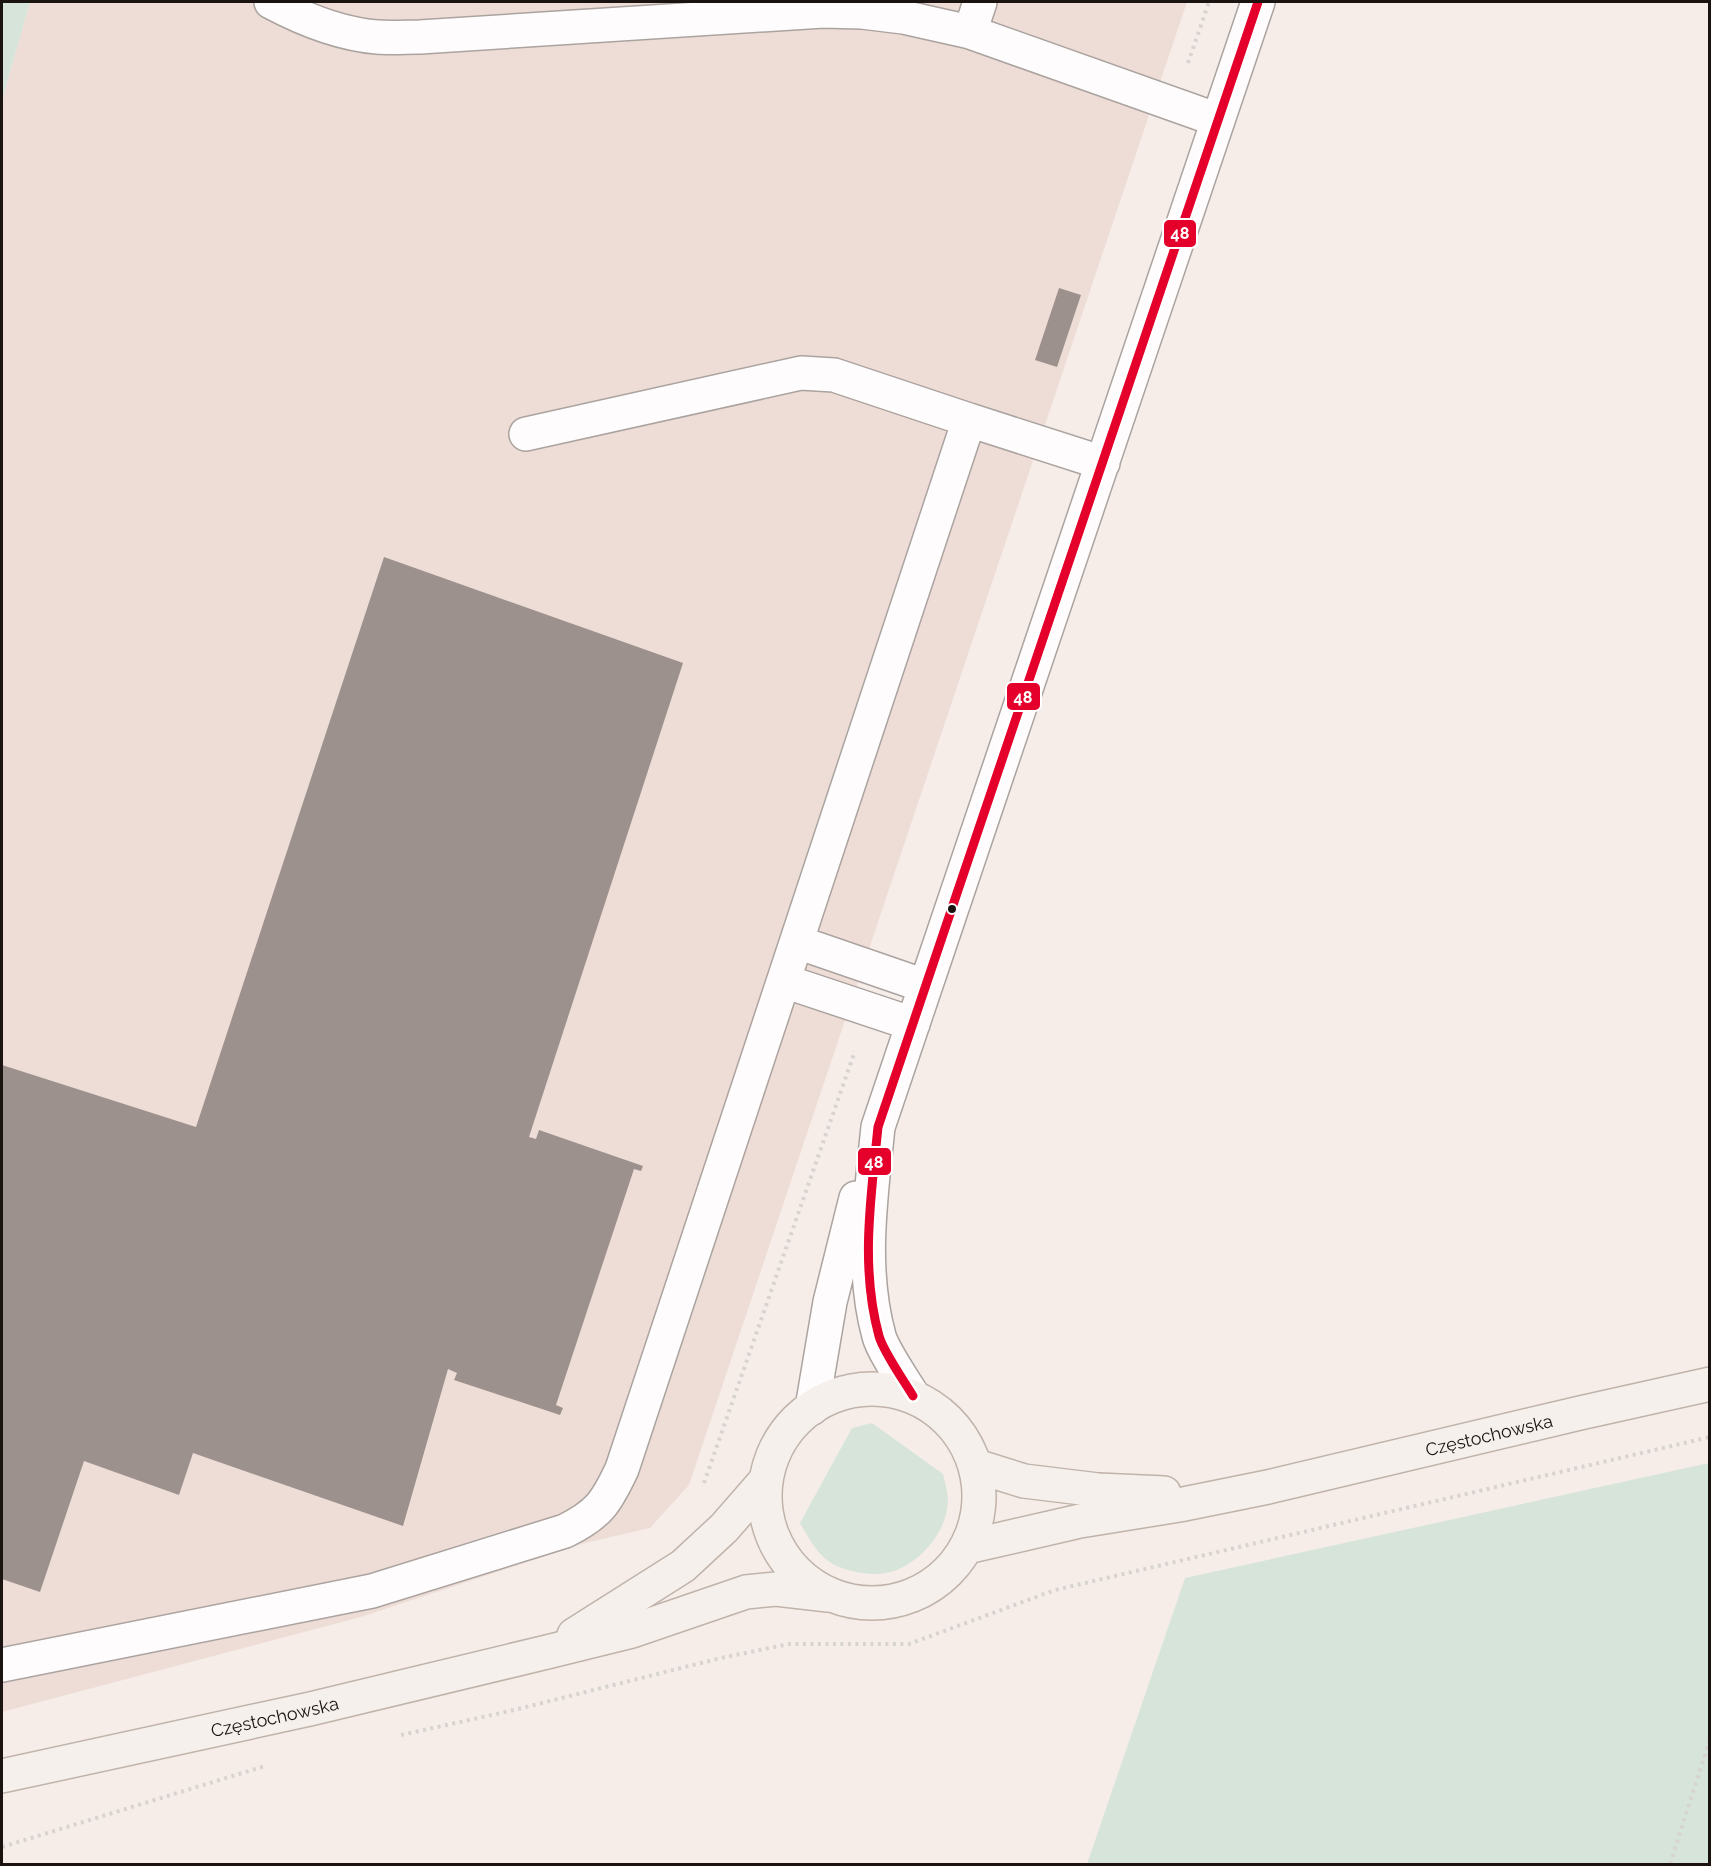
<svg xmlns="http://www.w3.org/2000/svg" width="1711" height="1866" font-family="Raleway,sans-serif">
	<style>
		.industrial { fill: #eeddd7 }
		.green { fill: #d7e4da }
		.building { fill: #9c918d }
		.lines { fill: none; stroke-linecap: round; stroke-linejoin: round }
		.minor-casing { stroke: #aba39f; stroke-width: 36 }
		.major-casing { stroke: #c0b3aa; stroke-width: 36 }
		.path { stroke: #d6d3d1; stroke-width: 4; stroke-dasharray: 3 4.5; stroke-linecap: butt }
		.minor { stroke: #fefcfc; stroke-width: 33 }
		.major { stroke: #f5f0eb; stroke-width: 33 }
		.bus-1-casing { stroke: #fff; stroke-width: 14 }
		.bus-1 { stroke: #e4002b; stroke-width: 9 }
		.bus-dot { fill: #1a1310; stroke: #fff; stroke-width: 2 }
		.labels { text-anchor: middle; dominant-baseline: central; stroke-width: 6; stroke-linejoin: round; paint-order: stroke }
		.street-label { font-size: 18px; fill: #1a1310; stroke: #fff }
		.line-badge { stroke: #fff; stroke-width: 2 }
		.badge-label { font-size: 16px; text-anchor: middle; font-weight: bold; fill: #fff }
	</style>
	<rect width="100%" height="100%" fill="#f6ede9"/>
	<!-- industrial -->
	<path class="industrial" d="M 30,2 L 1187,2 L 689,1485 L 650,1528 L 585,1543 L 361,1617 L 2,1712 L 2,101 Z"/>
	<!-- green -->
	<path class="green" d="M 2,2 L 30,2 L 2,101 Z
		M 872,1423 L 943,1474 C 945,1482 948,1493 948,1501 C 947,1531 922,1561 894,1571 C 876,1577 852,1573 835,1565 C 818,1557 809,1538 800,1523 L 852,1428 Z
		M 1709,1463 L 1709,1864 L 1087,1864 L 1185,1578 Z"/>
	<!-- building -->
	<path class="building" d="M 1059,288 L 1081,295 L 1057,367 L 1035,360 Z
		M 384,557 L 683,663 L 529,1137 L 536,1139 L 539,1130 L 643,1166 L 641,1171 L 634,1169 L 556,1405 L 563,1408 L 560,1415 L 454,1380 L 457,1373 L 448,1369 L 403,1526 L 193,1453 L 179,1495 L 84,1461 L 40,1592 L 2,1579 L 2,1065 L 196,1127 Z"/>
	<g class="lines">
		<defs>
			<path id="minor" d="M 271,2 C 303,19 340,34 377,37 C 391,38 406,37 420,37 L 823,11 L 862,12 L 903,17 L 970,32 L 1218,120
				M 970,32 L 980,2
				M 526,434 L 801,373 L 834,375 L 969,420
				M 797,942 L 925,986
				M 784,981 L 913,1024
				M 913,1396 C 904,1381 883,1351 879,1336 C 860,1267 871,1197 878,1127 L 1258,2
				M 812,1408 L 830,1302 L 856,1198
				M 2,1665 L 372,1591 L 565,1531 C 599,1514 606,1503 622,1469 L 969,420 L 1103,463"/>
			<g id="major">
				<circle cx="872" cy="1496" r="107"/>
				<path d="M 976,1466 L 1024,1481 L 1098,1490 L 1164,1493"/>
				<path id="s1" d="M 967,1547 L 1080,1521 L 1179,1505 L 1268,1487 L 1580,1413 L 1710,1384"/>
				<path d="M 574,1635 L 683,1566 L 724,1528 L 765,1481"/>
				<path id="s2" d="M 2,1776 L 310,1709 L 547,1652 L 632,1631 L 746,1592 L 776,1589 L 828,1595"/>
			</g>
		</defs>
		<!-- minor casing -->
		<use href="#minor" class="minor-casing"/>
		<!-- major casing -->
		<use href="#major" class="major-casing"/>
		<!-- path -->
		<path class="path" d="M 1188,63 L 1209,2
			M 704,1483 L 855,1051
			M 401,1735 L 510,1711 L 721,1658 L 789,1644 L 909,1644 L 1055,1590 L 1710,1437
			M 2,1847 L 265,1766
			M 1670,1864 L 1710,1739"/>
		<!-- minor -->
		<use href="#minor" class="minor"/>
		<!-- major -->
		<use href="#major" class="major"/>
		<defs>
			<path id="bus-1" d="M 913,1396 C 904,1381 883,1351 879,1336 C 860,1267 871,1197 878,1127 L 1258,2"/>
		</defs>
		<!-- bus-1 casing -->
		<use href="#bus-1" class="bus-1-casing"/>
		<!-- bus-1 -->
		<use href="#bus-1" class="bus-1"/>
	</g>
	<!-- markers -->
	<circle class="bus-dot" cx="952" cy="909" r="5"/>
	<g class="labels">
		<!-- street labels -->
		<g class="street-label">
			<text stroke="none"><textPath href="#s1" startOffset="534">Częstochowska</textPath></text>
			<text stroke="none"><textPath href="#s2" startOffset="279">Częstochowska</textPath></text>
		</g>
	</g>
	<g class="line-badge">
		<rect x="1163" y="219" width="34" height="29" rx="6" fill="#e4002b"/>
		<rect x="1006" y="682" width="35" height="29" rx="6" fill="#e4002b"/>
		<rect x="857" y="1147" width="35" height="29" rx="6" fill="#e4002b"/>
	</g>
	<g class="badge-label">
		<text x="1180" y="239">48</text>
		<text x="1023" y="703">48</text>
		<text x="874" y="1168">48</text>
	</g>
	<!-- border -->
	<rect width="1711" height="1866" fill="none" stroke="#1a1310" stroke-width="6"/>
</svg>
